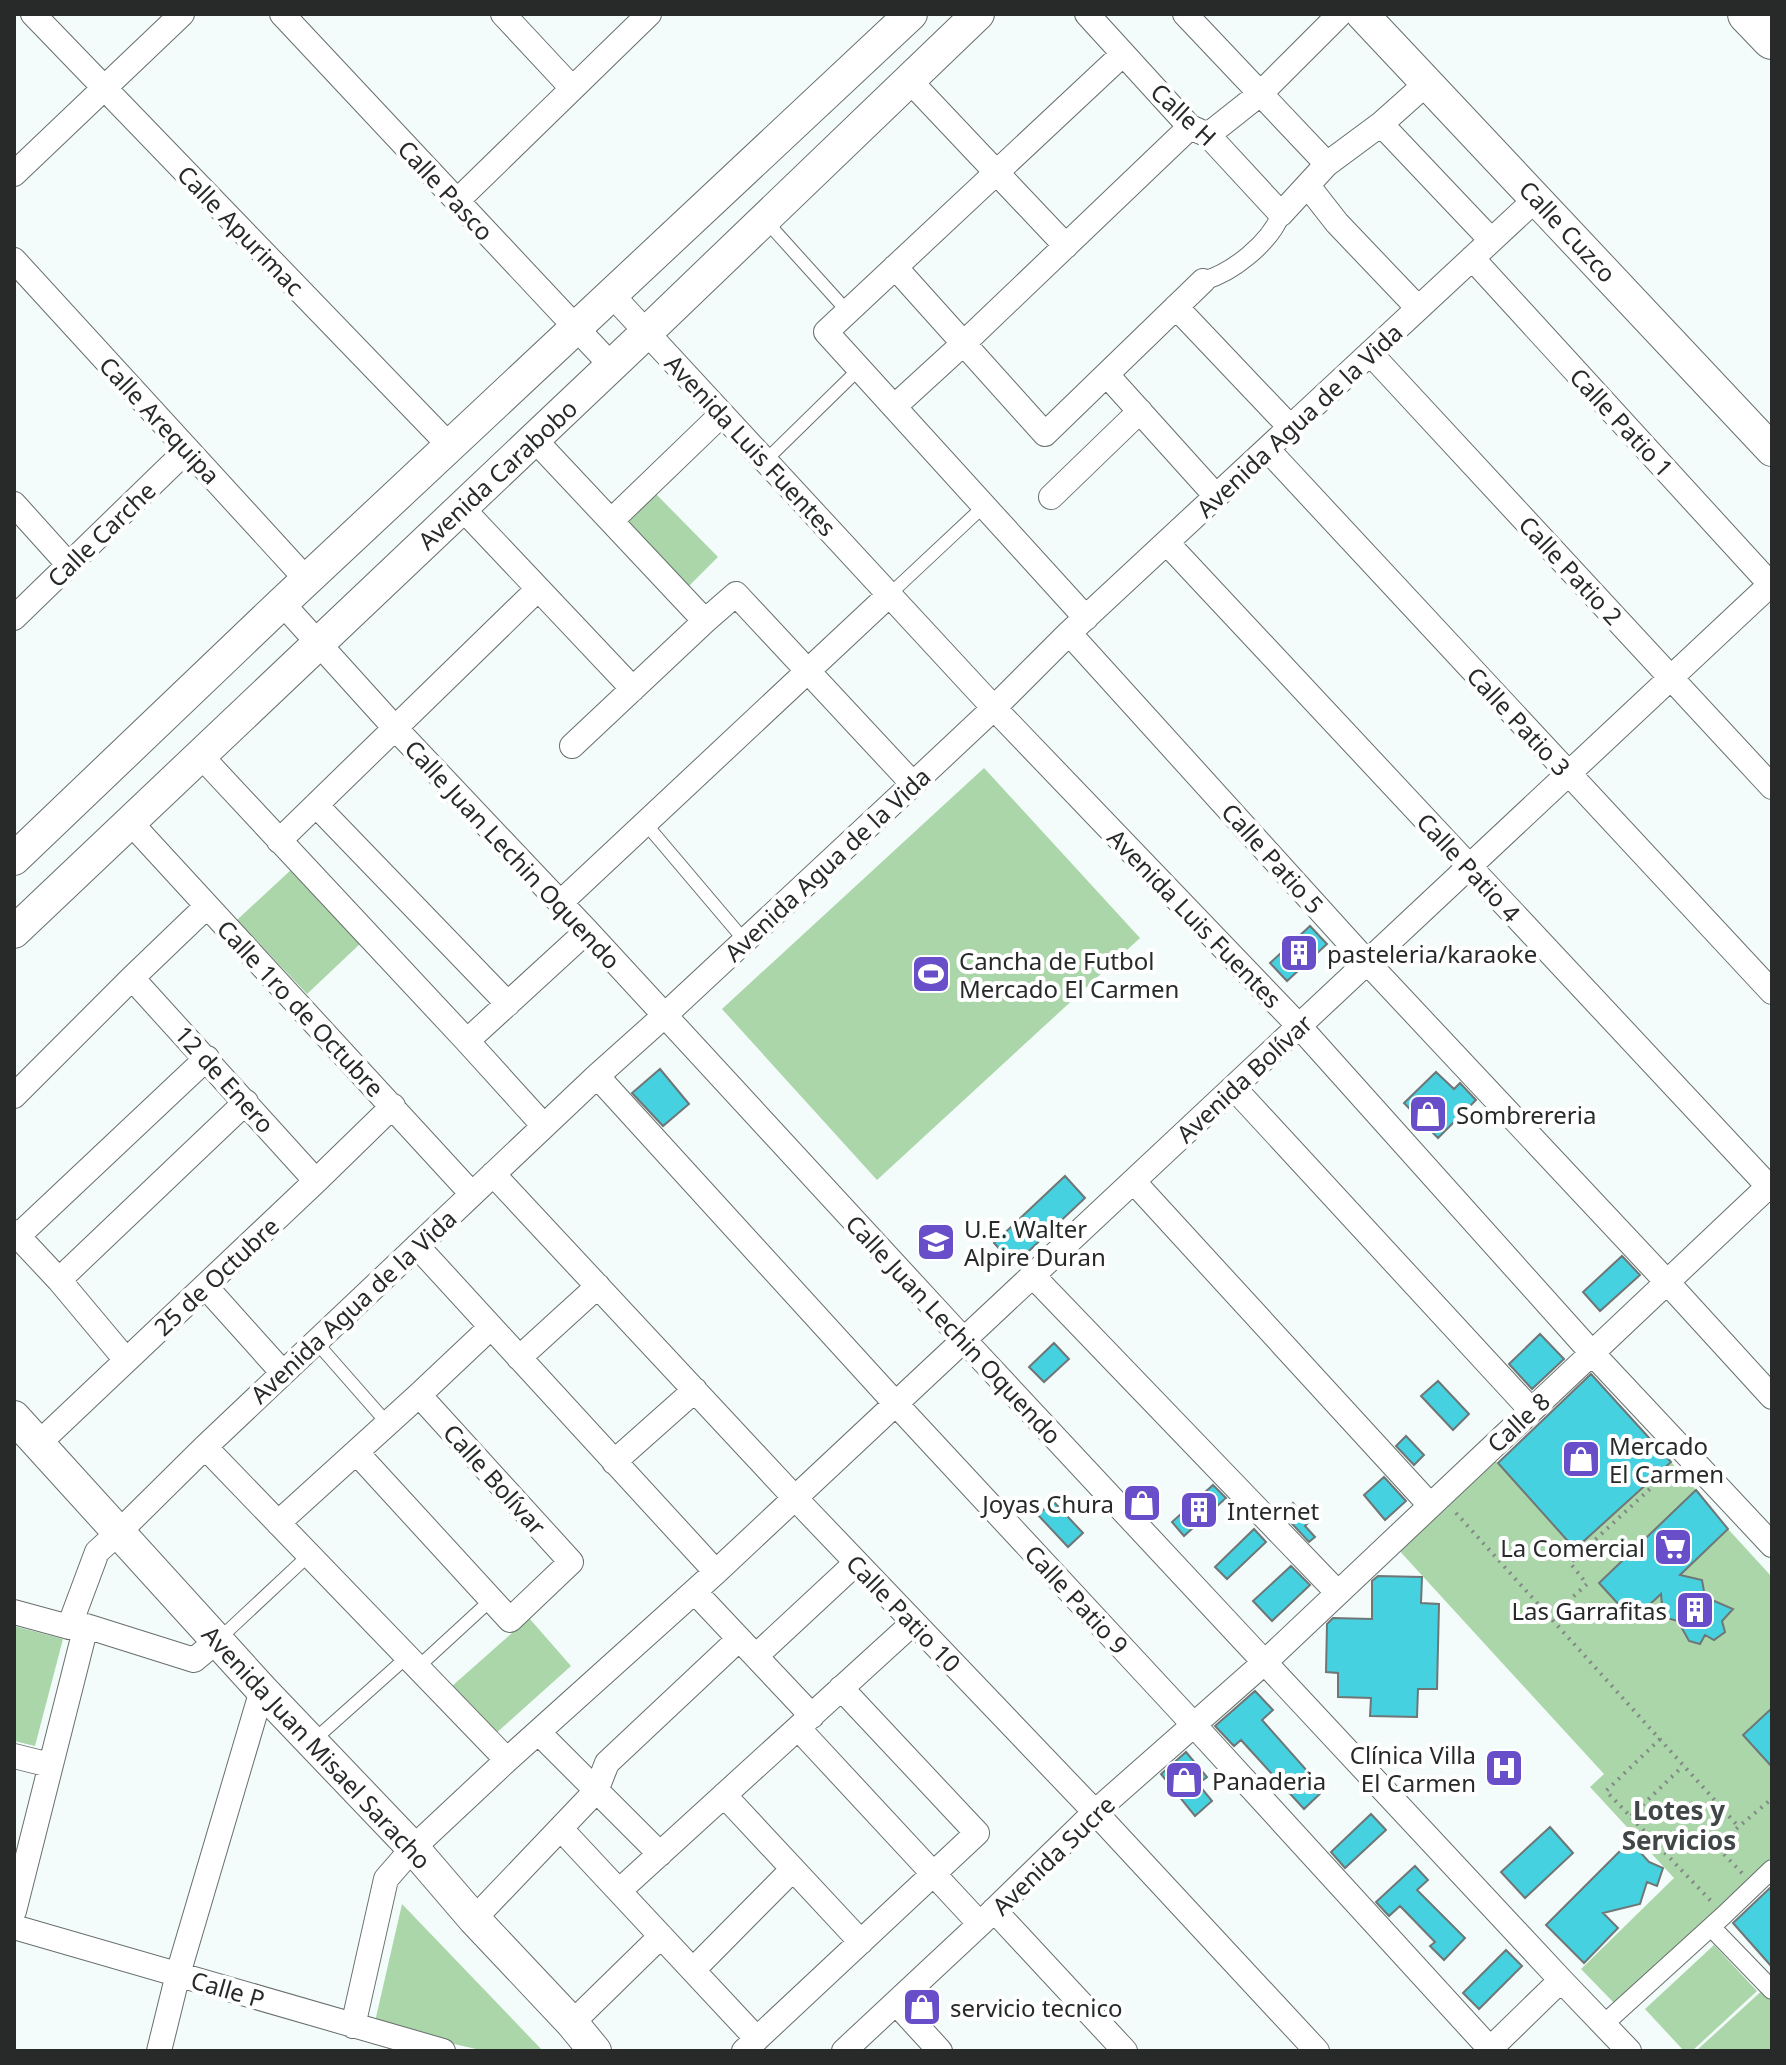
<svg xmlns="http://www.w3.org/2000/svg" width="1786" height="2065" font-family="'Noto Sans',sans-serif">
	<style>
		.green { fill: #abd6a9 }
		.building { fill: #46d1e0; stroke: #6e7676; stroke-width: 2 }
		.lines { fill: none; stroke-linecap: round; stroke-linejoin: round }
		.service-casing { stroke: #676f6d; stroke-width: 14 }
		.pedestrian-casing { stroke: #676f6d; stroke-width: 20 }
		.minor-casing { stroke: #676f6d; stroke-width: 26 }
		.tertiary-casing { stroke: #676f6d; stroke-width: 34 }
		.primary-casing { stroke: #676f6d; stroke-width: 42 }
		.path { stroke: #838987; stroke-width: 4; stroke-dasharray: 2 6; stroke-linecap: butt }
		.service { stroke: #fff; stroke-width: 12 }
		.pedestrian { stroke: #fff; stroke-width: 18 }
		.minor { stroke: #fff; stroke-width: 24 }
		.tertiary { stroke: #fff; stroke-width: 32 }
		.primary { stroke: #fff; stroke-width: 40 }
		.labels { text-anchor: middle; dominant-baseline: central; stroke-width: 8; stroke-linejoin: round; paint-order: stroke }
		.street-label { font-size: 24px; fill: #272a29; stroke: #fff }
		.poi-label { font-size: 24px; fill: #272a29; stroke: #fff; text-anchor: start }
		.neighbourhood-label { font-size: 26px; font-weight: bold; fill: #404746; stroke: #fff }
	</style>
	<rect width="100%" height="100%" fill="#f3fcfa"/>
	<!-- green -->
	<path class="green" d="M 652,490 L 718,557 L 688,587 L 623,519 Z
		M 984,768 L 1140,938 L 877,1180 L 722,1009 Z
		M 293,868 L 362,942 L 307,994 L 237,920 Z
		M 1491,1456 L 1575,1549 L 1671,1462 L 1696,1490 L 1599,1582 L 1633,1619 L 1728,1529 L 1772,1577 L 1772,1708 L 1743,1735 L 1772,1767 L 1772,1857 L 1615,2004 L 1581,1969 L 1674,1878 L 1590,1787 L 1604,1774 L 1396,1547 Z
		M 529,1618 L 571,1666 L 494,1735 L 451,1687 Z
		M 14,1626 L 63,1639 L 35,1746 L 14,1741 Z
		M 402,1904 L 543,2051 L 485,2051 L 374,2026 Z
		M 1714,1945 L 1757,1991 L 1692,2051 L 1684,2051 L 1645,2009 Z
		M 1766,1987 L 1772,1994 L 1772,2051 L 1696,2051 Z"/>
	<!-- building -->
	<path class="building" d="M 1310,926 L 1327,944 L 1287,981 L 1270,963 Z
		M 660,1069 L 689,1104 L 663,1126 L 632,1093 Z
		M 1436,1072 L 1454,1089 L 1460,1083 L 1476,1100 L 1438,1138 L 1404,1103 Z
		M 1065,1176 L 1085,1198 L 1014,1265 L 994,1243 Z
		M 1622,1256 L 1640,1275 L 1600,1311 L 1583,1292 Z
		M 1540,1334 L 1564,1359 L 1532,1389 L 1509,1364 Z
		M 1054,1343 L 1069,1359 L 1044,1382 L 1029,1367 Z
		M 1591,1374 L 1671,1462 L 1575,1549 L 1498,1463 Z
		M 1438,1381 L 1469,1414 L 1453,1430 L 1421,1396 Z
		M 1406,1436 L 1424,1455 L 1414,1465 L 1396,1446 Z
		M 1384,1477 L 1406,1501 L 1385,1520 L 1364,1495 Z
		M 1213,1485 L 1226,1498 L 1184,1536 L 1172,1522 Z
		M 1696,1490 L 1728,1529 L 1680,1575 L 1702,1580 L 1705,1597 L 1733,1609 L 1722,1621 L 1725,1632 L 1714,1640 L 1705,1635 L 1700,1644 L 1689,1641 L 1678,1621 L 1663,1617 L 1661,1594 L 1633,1620 L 1599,1583 Z
		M 1053,1501 L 1083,1533 L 1068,1547 L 1038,1515 Z
		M 1293,1503 L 1309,1522 L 1305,1526 L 1315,1537 L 1309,1542 L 1282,1513 Z
		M 1254,1529 L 1266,1542 L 1227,1579 L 1215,1567 Z
		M 1291,1566 L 1310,1585 L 1272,1621 L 1253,1601 Z
		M 1378,1576 L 1422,1577 L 1421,1603 L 1439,1604 L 1437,1689 L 1418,1689 L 1417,1717 L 1370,1716 L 1371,1698 L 1338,1697 L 1338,1673 L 1326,1672 L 1327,1624 L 1333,1618 L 1372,1619 L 1372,1581 Z
		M 1255,1691 L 1273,1710 L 1262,1720 L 1324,1790 L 1304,1809 L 1241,1740 L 1234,1746 L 1215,1726 Z
		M 1772,1708 L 1772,1767 L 1743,1735 Z
		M 1186,1752 L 1207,1777 L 1198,1784 L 1212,1801 L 1195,1816 L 1161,1774 Z
		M 1371,1814 L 1386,1830 L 1345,1868 L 1331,1852 Z
		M 1550,1827 L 1573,1853 L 1525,1898 L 1501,1872 Z
		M 1630,1841 L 1649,1862 L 1663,1868 L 1657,1886 L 1647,1882 L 1640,1904 L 1603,1913 L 1618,1928 L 1584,1963 L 1546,1925 Z
		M 1415,1866 L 1428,1880 L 1417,1890 L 1465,1938 L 1444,1960 L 1430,1946 L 1435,1942 L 1400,1906 L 1389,1916 L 1376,1902 Z
		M 1772,1886 L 1772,1967 L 1733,1923 Z
		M 1506,1950 L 1522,1966 L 1479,2009 L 1463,1993 Z"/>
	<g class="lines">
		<defs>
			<path id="service" d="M 765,220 L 848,312
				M 765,461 L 859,369
				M 889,595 L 984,506
				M 645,823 L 745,941
				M 316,1342 L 388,1424
				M 218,1640 L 309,1555
				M 418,1667 L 492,1599
				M 314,1740 L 407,1657"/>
			<path id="pedestrian" d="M 1203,281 C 1232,273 1270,243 1281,214
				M 1711,1927 L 1772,1990
				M 1604,2024 L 1724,1915 L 1772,1869"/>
			<path id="minor" d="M 33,14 L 450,446
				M 282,14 L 611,365
				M 503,14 L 572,88
				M 1087,14 L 1190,127 L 1208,135 L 1281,214 L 1327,164 L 1381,124 L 1427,83
				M 1185,14 L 1327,164
				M 910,81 L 1066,246
				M 1381,124 L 1491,240
				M 1208,135 L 1261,93 L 1340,14
				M 14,174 L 182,14
				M 1308,186 L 1337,223 L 1418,308
				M 457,201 L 649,14
				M 1472,258 L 1772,586
				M 14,260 L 307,580
				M 895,267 L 1045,434 L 1203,281
				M 612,295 L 994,708 L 1299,1026 L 1592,1353 L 1772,1545
				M 1176,307 L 1290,427
				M 1370,353 L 1772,787
				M 1107,375 L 1216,496
				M 894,407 L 964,343 L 1190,127
				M 534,439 L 705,621
				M 1267,449 L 1772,992
				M 1051,497 L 1140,411
				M 14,504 L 69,565
				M 462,508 L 633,689
				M 611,521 L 722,414
				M 1167,543 L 1772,1190
				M 282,603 L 395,728 L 587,931 L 964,1340 L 1561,1980 L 1629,2051
				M 14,618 L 187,450
				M 1086,618 L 826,332 L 1123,54
				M 1069,633 L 1367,962 L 1667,1282 L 1772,1397
				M 572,746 L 705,621 L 736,594 L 913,784
				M 200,755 L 467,1041 L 544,1126
				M 316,805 L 508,1004
				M 130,822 L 472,1194
				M 279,841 L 538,589
				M 560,903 L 889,595
				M 132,978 L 316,1181
				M 467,1041 L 587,931
				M 597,1076 L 896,1404 L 1194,1725 L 1492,2051
				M 1234,1088 L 1531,1410
				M 14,1096 L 132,978 L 207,906
				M 493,1174 L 795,1498 L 1095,1812 L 1317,2051
				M 1134,1182 L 1430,1505
				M 14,1232 L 59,1280 L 126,1360
				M 18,1236 L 207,1058
				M 417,1246 L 716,1572
				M 1033,1276 L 1338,1593
				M 59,1280 L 246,1102
				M 205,1286 L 283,1373
				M 519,1358 L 598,1286
				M 38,1444 L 316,1181 L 393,1106
				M 205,1447 L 507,1760
				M 356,1452 L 510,1620 L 571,1562 L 419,1395
				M 614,1462 L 695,1390
				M 278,1523 L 419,1395 L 491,1327
				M 695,1592 L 812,1716
				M 14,1612 L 69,1627 L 86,1626 L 194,1660 L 218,1640
				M 69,1627 L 97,1552 L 119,1532 L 205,1447 L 597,1076 L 664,1016 L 913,784 L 994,708 L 1069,633 L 1537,198
				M 756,1656 L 856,1563
				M 798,1728 L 980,1924
				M 538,1732 L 660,1854
				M 14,1756 L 50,1765
				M 724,1795 L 861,1942
				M 561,1829 L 757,2039
				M 619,1891 L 913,1623
				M 994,1910 L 1125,2051
				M 14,1911 L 86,1626
				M 474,1919 L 596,1791 L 607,1763 L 739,1639
				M 14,1927 L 443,2051
				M 693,1970 L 793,1869
				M 896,2003 L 940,2051
				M 572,2023 L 661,1936
				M 353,2026 L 386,1879 L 413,1848 L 507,1760 L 716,1572 L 1772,583
				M 159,2051 L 178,1974 L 262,1690
				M 744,2051 L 977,1833 L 841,1688
				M 844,2051 L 980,1924 L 1095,1812 L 1265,1662 L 1772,1183
				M 1488,2051 L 1561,1980"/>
			<path id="tertiary" d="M 1362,14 L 1772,450
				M 14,859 L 282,603 L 911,14
				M 14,932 L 647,332 L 978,14
				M 14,1417 L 262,1690 L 413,1848 L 474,1919 L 572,2023 L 595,2051"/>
			<path id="primary" d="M 1748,14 L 1772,39"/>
		</defs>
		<!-- service casing -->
		<use href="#service" class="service-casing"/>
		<!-- pedestrian casing -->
		<use href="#pedestrian" class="pedestrian-casing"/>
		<!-- minor casing -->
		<use href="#minor" class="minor-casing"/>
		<!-- tertiary casing -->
		<use href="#tertiary" class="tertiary-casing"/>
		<!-- primary casing -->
		<use href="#primary" class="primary-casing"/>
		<!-- path -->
		<path class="path" d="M 1456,1513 L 1738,1826
			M 1550,1618 L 1587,1584 L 1570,1563 L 1666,1474
			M 1660,1739 L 1606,1791 L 1711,1901
			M 1631,1816 L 1683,1766
			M 1742,1873 L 1716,1846 L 1769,1801 L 1772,1805"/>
		<!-- service -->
		<use href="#service" class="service"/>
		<!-- pedestrian -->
		<use href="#pedestrian" class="pedestrian"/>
		<!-- minor -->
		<use href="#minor" class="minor"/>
		<!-- tertiary -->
		<use href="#tertiary" class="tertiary"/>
		<!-- primary -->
		<use href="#primary" class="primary"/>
	</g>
	<!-- icons -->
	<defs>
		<symbol id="building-square" viewBox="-11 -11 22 22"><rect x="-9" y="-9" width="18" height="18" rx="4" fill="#684fc9" stroke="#fff"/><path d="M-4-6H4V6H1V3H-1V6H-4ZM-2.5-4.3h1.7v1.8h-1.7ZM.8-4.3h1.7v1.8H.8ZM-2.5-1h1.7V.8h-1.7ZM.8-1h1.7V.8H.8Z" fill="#fff"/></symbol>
		<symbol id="stadium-square" viewBox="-11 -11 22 22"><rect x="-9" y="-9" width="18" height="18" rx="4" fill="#684fc9" stroke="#fff"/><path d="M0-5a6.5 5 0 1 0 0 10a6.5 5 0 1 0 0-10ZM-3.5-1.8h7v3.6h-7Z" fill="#fff"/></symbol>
		<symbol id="shop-square" viewBox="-11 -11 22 22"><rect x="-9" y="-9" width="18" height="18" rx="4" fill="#684fc9" stroke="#fff"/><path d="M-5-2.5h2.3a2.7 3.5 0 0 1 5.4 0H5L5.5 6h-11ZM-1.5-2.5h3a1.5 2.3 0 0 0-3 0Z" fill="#fff"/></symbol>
		<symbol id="school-square" viewBox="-11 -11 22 22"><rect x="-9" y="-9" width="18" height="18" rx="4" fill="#684fc9" stroke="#fff"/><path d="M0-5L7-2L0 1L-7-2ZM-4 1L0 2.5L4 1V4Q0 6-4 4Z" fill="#fff"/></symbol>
		<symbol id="supermarket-square" viewBox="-11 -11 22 22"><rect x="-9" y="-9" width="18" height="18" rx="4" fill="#684fc9" stroke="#fff"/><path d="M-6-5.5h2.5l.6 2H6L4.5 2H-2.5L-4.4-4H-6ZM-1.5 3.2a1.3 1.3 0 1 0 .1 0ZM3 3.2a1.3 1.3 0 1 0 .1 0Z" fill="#fff"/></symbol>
		<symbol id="hospital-square" viewBox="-11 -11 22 22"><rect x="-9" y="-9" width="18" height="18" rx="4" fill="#684fc9" stroke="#fff"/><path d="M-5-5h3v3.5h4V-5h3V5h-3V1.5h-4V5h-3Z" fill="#fff"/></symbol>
	</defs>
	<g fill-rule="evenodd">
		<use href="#building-square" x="1277" y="931" width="44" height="44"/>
		<use href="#stadium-square" x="909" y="952" width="44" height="44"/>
		<use href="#shop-square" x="1406" y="1092" width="44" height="44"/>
		<use href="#school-square" x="914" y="1220" width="44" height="44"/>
		<use href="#shop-square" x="1559" y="1437" width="44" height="44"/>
		<use href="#shop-square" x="1120" y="1481" width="44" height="44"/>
		<use href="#building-square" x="1177" y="1488" width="44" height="44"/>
		<use href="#supermarket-square" x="1651" y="1525" width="44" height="44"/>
		<use href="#building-square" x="1673" y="1588" width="44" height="44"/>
		<use href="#hospital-square" x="1482" y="1746" width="44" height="44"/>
		<use href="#shop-square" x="1162" y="1758" width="44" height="44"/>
		<use href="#shop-square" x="900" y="1985" width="44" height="44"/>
	</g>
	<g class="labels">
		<!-- street labels -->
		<g class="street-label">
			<text transform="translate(1184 114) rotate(43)">Calle H</text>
			<text transform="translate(446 190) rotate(47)">Calle Pasco</text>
			<text transform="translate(241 230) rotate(46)">Calle Apurimac</text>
			<text transform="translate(1568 231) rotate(47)">Calle Cuzco</text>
			<text transform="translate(160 420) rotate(47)">Calle Arequipa</text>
			<text transform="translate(1299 420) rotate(-43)">Avenida Agua de la Vida</text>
			<text transform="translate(1622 422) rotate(47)">Calle Patio 1</text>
			<text transform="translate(751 445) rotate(47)">Avenida Luis Fuentes</text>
			<text transform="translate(497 474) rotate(-43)">Avenida Carabobo</text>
			<text transform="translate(101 534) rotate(-44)">Calle Carche</text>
			<text transform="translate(1571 570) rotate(47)">Calle Patio 2</text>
			<text transform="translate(1519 721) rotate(47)">Calle Patio 3</text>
			<text transform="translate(513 854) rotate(47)">Calle Juan Lechin Oquendo</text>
			<text transform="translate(1273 858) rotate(48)">Calle Patio 5</text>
			<text transform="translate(827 864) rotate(-43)">Avenida Agua de la Vida</text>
			<text transform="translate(1469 867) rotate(47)">Calle Patio 4</text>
			<text transform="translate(1195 918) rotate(46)">Avenida Luis Fuentes</text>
			<text transform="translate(301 1008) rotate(47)">Calle 1ro de Octubre</text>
			<text transform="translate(1244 1078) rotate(-43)">Avenida Bolívar</text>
			<text transform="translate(225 1079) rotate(48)">12 de Enero</text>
			<text transform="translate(216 1276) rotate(-43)">25 de Octubre</text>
			<text transform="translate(353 1306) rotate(-43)">Avenida Agua de la Vida</text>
			<text transform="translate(954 1329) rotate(47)">Calle Juan Lechin Oquendo</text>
			<text transform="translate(1518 1422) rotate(-43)">Calle 8</text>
			<text transform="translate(495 1479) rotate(48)">Calle Bolívar</text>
			<text transform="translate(1077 1599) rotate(47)">Calle Patio 9</text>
			<text transform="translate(904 1613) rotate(46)">Calle Patio 10</text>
			<text transform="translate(317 1747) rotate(47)">Avenida Juan Misael Saracho</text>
			<text transform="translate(1053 1855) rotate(-44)">Avenida Sucre</text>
			<text transform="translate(228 1989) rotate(16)">Calle P</text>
		</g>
		<!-- poi labels -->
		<g class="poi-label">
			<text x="1327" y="953">pasteleria/karaoke</text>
			<text x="959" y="960">Cancha de Futbol<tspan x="959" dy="28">Mercado El Carmen</tspan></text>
			<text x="1456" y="1114">Sombrereria</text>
			<text x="964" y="1228">U.E. Walter<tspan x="964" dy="28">Alpire Duran</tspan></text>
			<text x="1609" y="1445">Mercado<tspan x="1609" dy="28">El Carmen</tspan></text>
			<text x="1114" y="1503" text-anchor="end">Joyas Chura</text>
			<text x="1227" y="1510">Internet</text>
			<text x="1645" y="1547" text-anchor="end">La Comercial</text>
			<text x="1667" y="1610" text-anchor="end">Las Garrafitas</text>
			<text x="1476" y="1754" text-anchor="end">Clínica Villa<tspan x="1476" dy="28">El Carmen</tspan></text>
			<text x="1212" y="1780">Panaderia</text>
			<text x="950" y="2007">servicio tecnico</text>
		</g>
		<!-- neighbourhood labels -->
		<g class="neighbourhood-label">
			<text x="1679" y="1810">Lotes y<tspan x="1679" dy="30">Servicios</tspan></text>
		</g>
	</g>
	<!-- border -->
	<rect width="1786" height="2065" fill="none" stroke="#272a29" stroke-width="32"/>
</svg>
